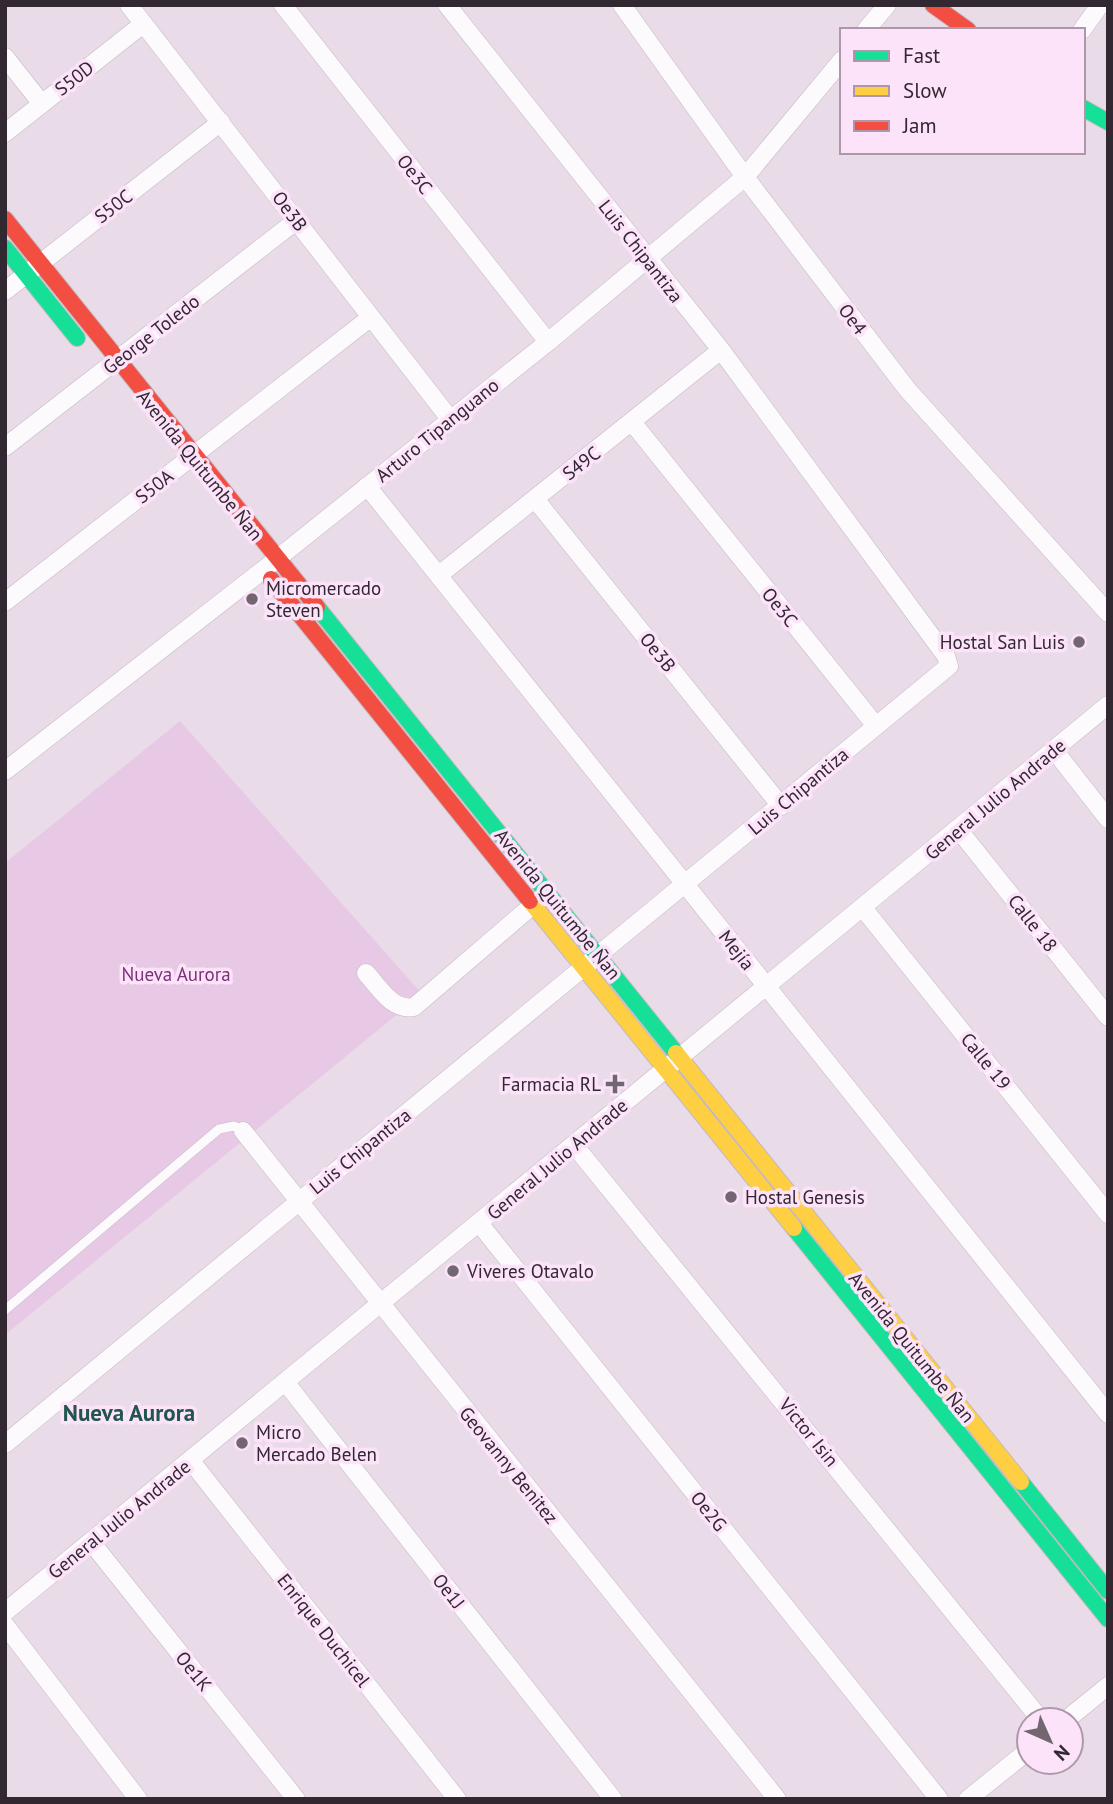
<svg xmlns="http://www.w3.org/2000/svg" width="1113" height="1804" font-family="'PT Sans',sans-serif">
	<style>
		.green { fill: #e7c8e5 }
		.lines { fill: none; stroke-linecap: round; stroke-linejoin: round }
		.lane-casing { stroke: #c3b9c2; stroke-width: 10 }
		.street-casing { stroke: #c3b9c2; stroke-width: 19 }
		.fast-casing { stroke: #c3b9c2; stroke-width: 18 }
		.slow-casing { stroke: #c3b9c2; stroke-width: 18 }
		.jam-casing { stroke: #c3b9c2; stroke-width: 18 }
		.lane { stroke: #fcfafc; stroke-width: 9 }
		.street { stroke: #fcfafc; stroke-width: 18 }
		.fast { stroke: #16e098; stroke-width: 16 }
		.slow { stroke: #ffcf43; stroke-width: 16 }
		.jam { stroke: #f24e42; stroke-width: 16 }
		.poi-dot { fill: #726771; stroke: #fde3fa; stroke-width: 2.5 }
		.labels { text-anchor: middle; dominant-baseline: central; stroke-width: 7; stroke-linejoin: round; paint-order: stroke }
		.street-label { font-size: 19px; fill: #322831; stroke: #fde3fa }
		.poi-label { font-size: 19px; fill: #322831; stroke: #fde3fa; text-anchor: start }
		.park-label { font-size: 19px; fill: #7a3278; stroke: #fde3fa }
		.quarter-label { font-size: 23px; font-weight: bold; fill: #20564c; stroke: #fde3fa }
	</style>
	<rect width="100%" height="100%" fill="#e9dce8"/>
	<!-- green -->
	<path class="green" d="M 180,721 L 422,994 L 5,1335 L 5,863 Z"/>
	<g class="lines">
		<defs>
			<path id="lane" d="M 5,1310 L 219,1129 L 234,1126 L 243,1131"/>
			<path id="street" d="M 129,5 L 450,419
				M 283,5 L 548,342
				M 622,5 L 745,177 L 907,389 L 1108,613
				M 866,30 L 887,5
				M 1082,30 L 1100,5
				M 5,57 L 42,104
				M 5,133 L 143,24
				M 5,291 L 221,122
				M 632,422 L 876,726
				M 5,447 L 297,220
				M 367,486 L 1108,1414
				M 535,499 L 781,806
				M 439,575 L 721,350
				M 5,602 L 370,318
				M 1054,750 L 1108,819
				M 5,771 L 263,570 L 548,342 L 745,177 L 842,60
				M 958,829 L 1108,1017
				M 863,908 L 1108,1214
				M 366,973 C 380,988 392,1011 414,1007 L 540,899
				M 243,1131 L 777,1799
				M 574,1145 L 1041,1720
				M 479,1223 L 939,1799
				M 286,1383 L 613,1799
				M 5,1444 L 949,666 L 946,656 L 721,350 L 447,5
				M 191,1461 L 457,1799
				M 92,1543 L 296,1799
				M 5,1612 L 1108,705
				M 5,1625 L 138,1799
				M 1066,1720 L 1108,1686
				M 968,1799 L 1029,1750"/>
			<path id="fast" d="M 1083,108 L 1108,122
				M 5,248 L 77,338
				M 317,607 L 676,1053
				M 794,1228 L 1108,1619
				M 1021,1482 L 1108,1591"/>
			<path id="slow" d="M 530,901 L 794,1228
				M 676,1053 L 1021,1482"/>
			<path id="jam" d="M 933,5 L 968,30
				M 5,219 L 317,607
				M 271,579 L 530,901"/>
		</defs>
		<!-- lane casing -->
		<use href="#lane" class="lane-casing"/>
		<!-- street casing -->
		<use href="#street" class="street-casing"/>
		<!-- fast casing -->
		<use href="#fast" class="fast-casing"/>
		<!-- slow casing -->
		<use href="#slow" class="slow-casing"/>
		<!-- jam casing -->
		<use href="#jam" class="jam-casing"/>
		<!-- lane -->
		<use href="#lane" class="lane"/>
		<!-- street -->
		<use href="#street" class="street"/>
		<!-- fast -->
		<use href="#fast" class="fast"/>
		<!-- slow -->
		<use href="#slow" class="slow"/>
		<!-- jam -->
		<use href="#jam" class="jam"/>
	</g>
	<!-- markers -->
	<g class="poi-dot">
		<circle cx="252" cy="599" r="7"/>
		<circle cx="1079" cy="642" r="7"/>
		<path d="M611.5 1073.5h7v7h7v7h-7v7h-7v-7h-7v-7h7z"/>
		<circle cx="731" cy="1197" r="7"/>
		<circle cx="453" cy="1271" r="7"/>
		<circle cx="242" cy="1443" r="7"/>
	</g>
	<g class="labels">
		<!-- street labels -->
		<g class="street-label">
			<text transform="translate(74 78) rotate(-38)">S50D</text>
			<text transform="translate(415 174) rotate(52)">Oe3C</text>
			<text transform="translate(113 206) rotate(-38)">S50C</text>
			<text transform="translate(290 211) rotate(53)">Oe3B</text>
			<text transform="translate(641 251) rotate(52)">Luis Chipantiza</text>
			<text transform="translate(853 319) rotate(53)">Oe4</text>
			<text transform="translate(151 334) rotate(-38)">George Toledo</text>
			<text transform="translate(437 430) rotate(-39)">Arturo Tipanguano</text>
			<text transform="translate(581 463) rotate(-38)">S49C</text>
			<text transform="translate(200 465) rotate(51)">Avenida Quitumbe Ñan</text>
			<text transform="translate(154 486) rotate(-38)">S50A</text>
			<text transform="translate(780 607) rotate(51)">Oe3C</text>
			<text transform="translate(658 652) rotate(51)">Oe3B</text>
			<text transform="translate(798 791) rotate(-40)">Luis Chipantiza</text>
			<text transform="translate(995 799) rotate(-40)">General Julio Andrade</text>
			<text transform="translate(558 904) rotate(51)">Avenida Quitumbe Ñan</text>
			<text transform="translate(1033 923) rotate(52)">Calle 18</text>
			<text transform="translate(737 950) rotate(52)">Mejía</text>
			<text transform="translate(986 1061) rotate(51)">Calle 19</text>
			<text transform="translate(360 1151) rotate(-39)">Luis Chipantiza</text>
			<text transform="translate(557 1159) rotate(-40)">General Julio Andrade</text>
			<text transform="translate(912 1347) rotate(51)">Avenida Quitumbe Ñan</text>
			<text transform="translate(809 1432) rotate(51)">Victor Isin</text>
			<text transform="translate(509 1465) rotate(51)">Geovanny Benitez</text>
			<text transform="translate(709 1511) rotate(51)">Oe2G</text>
			<text transform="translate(119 1519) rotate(-39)">General Julio Andrade</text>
			<text transform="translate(449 1591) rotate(52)">Oe1J</text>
			<text transform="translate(324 1630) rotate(52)">Enrique Duchicel</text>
			<text transform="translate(194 1671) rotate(51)">Oe1K</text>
		</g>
		<!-- poi labels -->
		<g class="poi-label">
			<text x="266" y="588">Micromercado<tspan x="266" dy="22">Steven</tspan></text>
			<text x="1065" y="642" text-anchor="end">Hostal San Luis</text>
			<text x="601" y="1084" text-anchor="end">Farmacia RL</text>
			<text x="745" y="1197">Hostal Genesis</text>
			<text x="467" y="1271">Viveres Otavalo</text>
			<text x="256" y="1432">Micro<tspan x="256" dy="22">Mercado Belen</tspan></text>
		</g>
		<!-- park labels -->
		<g class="park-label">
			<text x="176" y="974">Nueva Aurora</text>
		</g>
		<!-- quarter labels -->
		<g class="quarter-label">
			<text x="129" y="1412">Nueva Aurora</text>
		</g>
	</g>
	<!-- border -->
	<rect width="1113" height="1804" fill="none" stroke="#322831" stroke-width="14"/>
	<!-- legend -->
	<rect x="840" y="28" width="245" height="126" fill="#fde3fa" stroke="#ac98aa" stroke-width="2"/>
	<rect x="854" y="51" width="35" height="10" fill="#16e098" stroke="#ac98aa" stroke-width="2"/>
	<text x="903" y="63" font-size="21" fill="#322831">Fast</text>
	<rect x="854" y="86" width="35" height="10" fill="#ffcf43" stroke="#ac98aa" stroke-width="2"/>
	<text x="903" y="98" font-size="21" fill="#322831">Slow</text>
	<rect x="854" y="121" width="35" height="10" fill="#f24e42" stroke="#ac98aa" stroke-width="2"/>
	<text x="903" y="133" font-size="21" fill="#322831">Jam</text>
	<!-- north arrow -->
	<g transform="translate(1050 1741) rotate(135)"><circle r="33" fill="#fde3fa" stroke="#ac98aa" stroke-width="2"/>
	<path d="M0-5L12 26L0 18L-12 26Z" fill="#726771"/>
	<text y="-10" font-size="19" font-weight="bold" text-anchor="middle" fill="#322831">N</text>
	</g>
</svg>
